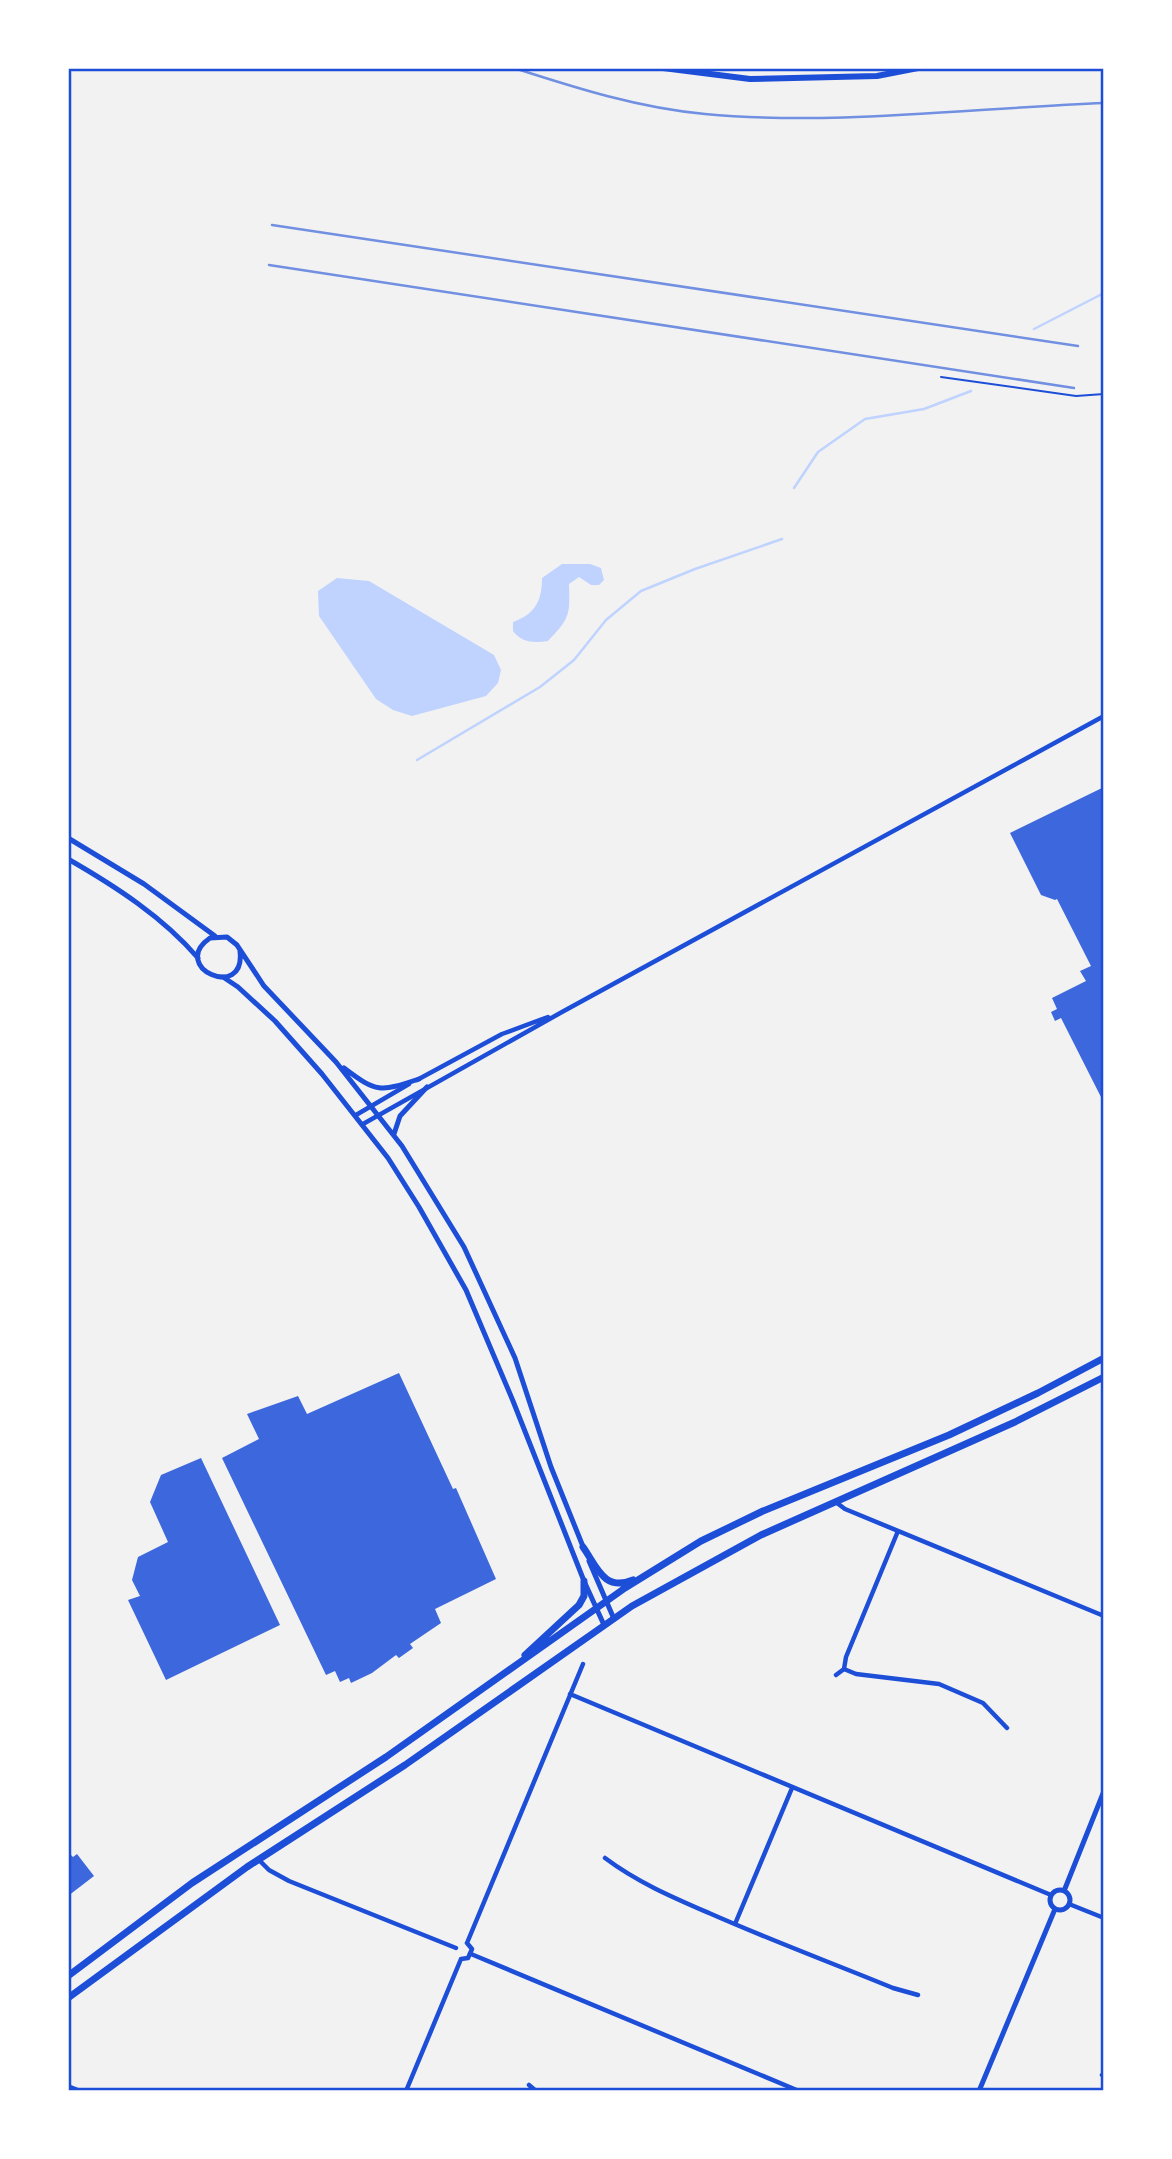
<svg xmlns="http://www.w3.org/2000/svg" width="1172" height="2159" font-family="'Fira Sans',sans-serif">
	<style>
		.water { fill: #bfd3fe }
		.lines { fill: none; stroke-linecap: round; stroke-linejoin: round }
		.stream { stroke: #bfd3fe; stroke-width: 2.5 }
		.building { fill: #3d67dc }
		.service { stroke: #1d4ed8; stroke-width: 2 }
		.minor { stroke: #1d4ed8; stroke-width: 4.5 }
		.tertiary { stroke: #1d4ed8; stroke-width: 5 }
		.secondary { stroke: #1d4ed8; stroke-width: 6 }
		.trunk { stroke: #1d4ed8; stroke-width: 7 }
		.rail { stroke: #7290e2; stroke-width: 2.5 }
		.neatline { fill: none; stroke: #1d4ed8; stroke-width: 2.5 }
	</style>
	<rect width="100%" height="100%" fill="#f2f2f2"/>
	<!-- water -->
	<path class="water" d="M 562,564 L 590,564 L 601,568 L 604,580 L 599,585 L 591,585 L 579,577 L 569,584 C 570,615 570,618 548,641 C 534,643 522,643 513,631 L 513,622 C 535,614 542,601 542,578 Z
		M 337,578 L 369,581 L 494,655 L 501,670 L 498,683 L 486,696 L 412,716 L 393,710 L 376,699 L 319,616 L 318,591 Z"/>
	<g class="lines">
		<!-- stream -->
		<path class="stream" d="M 1034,329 L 1104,293
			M 794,488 L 818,452 L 865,419 L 924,409 L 971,391
			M 417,760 L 540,687 L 574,660 L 606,620 L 641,591 L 695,569 L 782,539"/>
	</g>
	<!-- building -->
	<path class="building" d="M 1104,787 L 1104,1103 L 1061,1018 L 1055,1021 L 1051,1012 L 1057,1009 L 1052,998 L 1086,981 L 1080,971 L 1091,966 L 1057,899 L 1055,900 L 1041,895 L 1010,833 Z
		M 399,1373 L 453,1489 L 456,1488 L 496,1579 L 435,1609 L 441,1623 L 410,1644 L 413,1648 L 399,1658 L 396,1655 L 372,1673 L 351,1683 L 349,1678 L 340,1682 L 335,1671 L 326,1675 L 222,1458 L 259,1439 L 247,1414 L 298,1396 L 307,1414 Z
		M 201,1458 L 280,1625 L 166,1680 L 128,1600 L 140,1596 L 132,1580 L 138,1557 L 168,1542 L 150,1502 L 161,1475 Z
		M 68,1852 L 73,1857 L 77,1854 L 94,1876 L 68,1896 Z"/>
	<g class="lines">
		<!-- service -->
		<path class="service" d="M 941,377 L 1076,396 L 1104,394"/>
		<!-- minor -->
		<path class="minor" d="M 417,1080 L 502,1034 L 548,1017
			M 356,1115 L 409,1084
			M 363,1124 L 562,1012 L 1104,716
			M 837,1503 L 845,1509 L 1104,1616
			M 844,1669 L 856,1674 L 939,1684 L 983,1703 L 1007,1728
			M 836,1675 L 844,1669 L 846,1657 L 898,1531
			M 570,1694 L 1051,1895
			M 605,1858 C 637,1882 672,1897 709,1913 C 770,1940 832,1963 893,1988 L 918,1995
			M 259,1860 L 269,1870 L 289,1881 L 456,1948
			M 1069,1904 L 1104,1918
			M 735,1924 L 792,1788
			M 467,1943 L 583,1664
			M 471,1954 L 799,2091
			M 461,1959 L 468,1958 L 472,1949 L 467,1943
			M 1102,2075 L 1104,2073
			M 529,2085 L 536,2091
			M 406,2091 L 461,1959"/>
		<!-- tertiary -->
		<path class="tertiary" d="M 68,838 L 144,884 L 215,936
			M 68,859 C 115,886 163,917 198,958
			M 240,951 C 246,1002 168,967 210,938 L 227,937 L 237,945 L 264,986 L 336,1062 L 402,1146 L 464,1247 L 515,1358 L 551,1467 L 584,1549
			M 223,977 L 238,987 L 275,1021 L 322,1074 L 388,1158 L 419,1207 L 466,1290 L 513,1401 L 584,1581 L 604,1625
			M 344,1068 C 377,1093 380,1092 419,1079
			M 394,1134 L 400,1116 L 427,1087
			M 589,1561 L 614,1619
			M1050 1900a10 10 0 1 1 20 0a10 10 0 1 1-20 0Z
			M 1064,1891 L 1104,1791
			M 979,2091 L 1055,1909"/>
		<!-- secondary -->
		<path class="secondary" d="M 663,68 L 750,79 L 877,76 L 918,68
			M 68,2087 L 78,2091"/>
		<!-- trunk -->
		<path class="trunk" d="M 583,1547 C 597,1567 604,1592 633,1580
			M 525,1655 L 579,1605 L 584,1596 L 584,1581
			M 68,1976 L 192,1883 L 386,1757 L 625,1588 L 701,1541 L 763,1511 L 949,1435 L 1038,1393 L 1104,1358
			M 68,1998 L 247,1867 L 405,1765 L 632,1606 L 761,1535 L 1015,1422 L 1104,1377"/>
		<!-- rail -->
		<path class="rail" d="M 514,68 C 576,88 639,108 705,114 C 834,126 973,108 1104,103
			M 272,225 L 1078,346
			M 269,265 L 1074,388"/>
	</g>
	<!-- border -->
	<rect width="1172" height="2159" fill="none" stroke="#ffffff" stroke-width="140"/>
	<rect x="70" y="70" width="1032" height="2019" class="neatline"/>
</svg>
